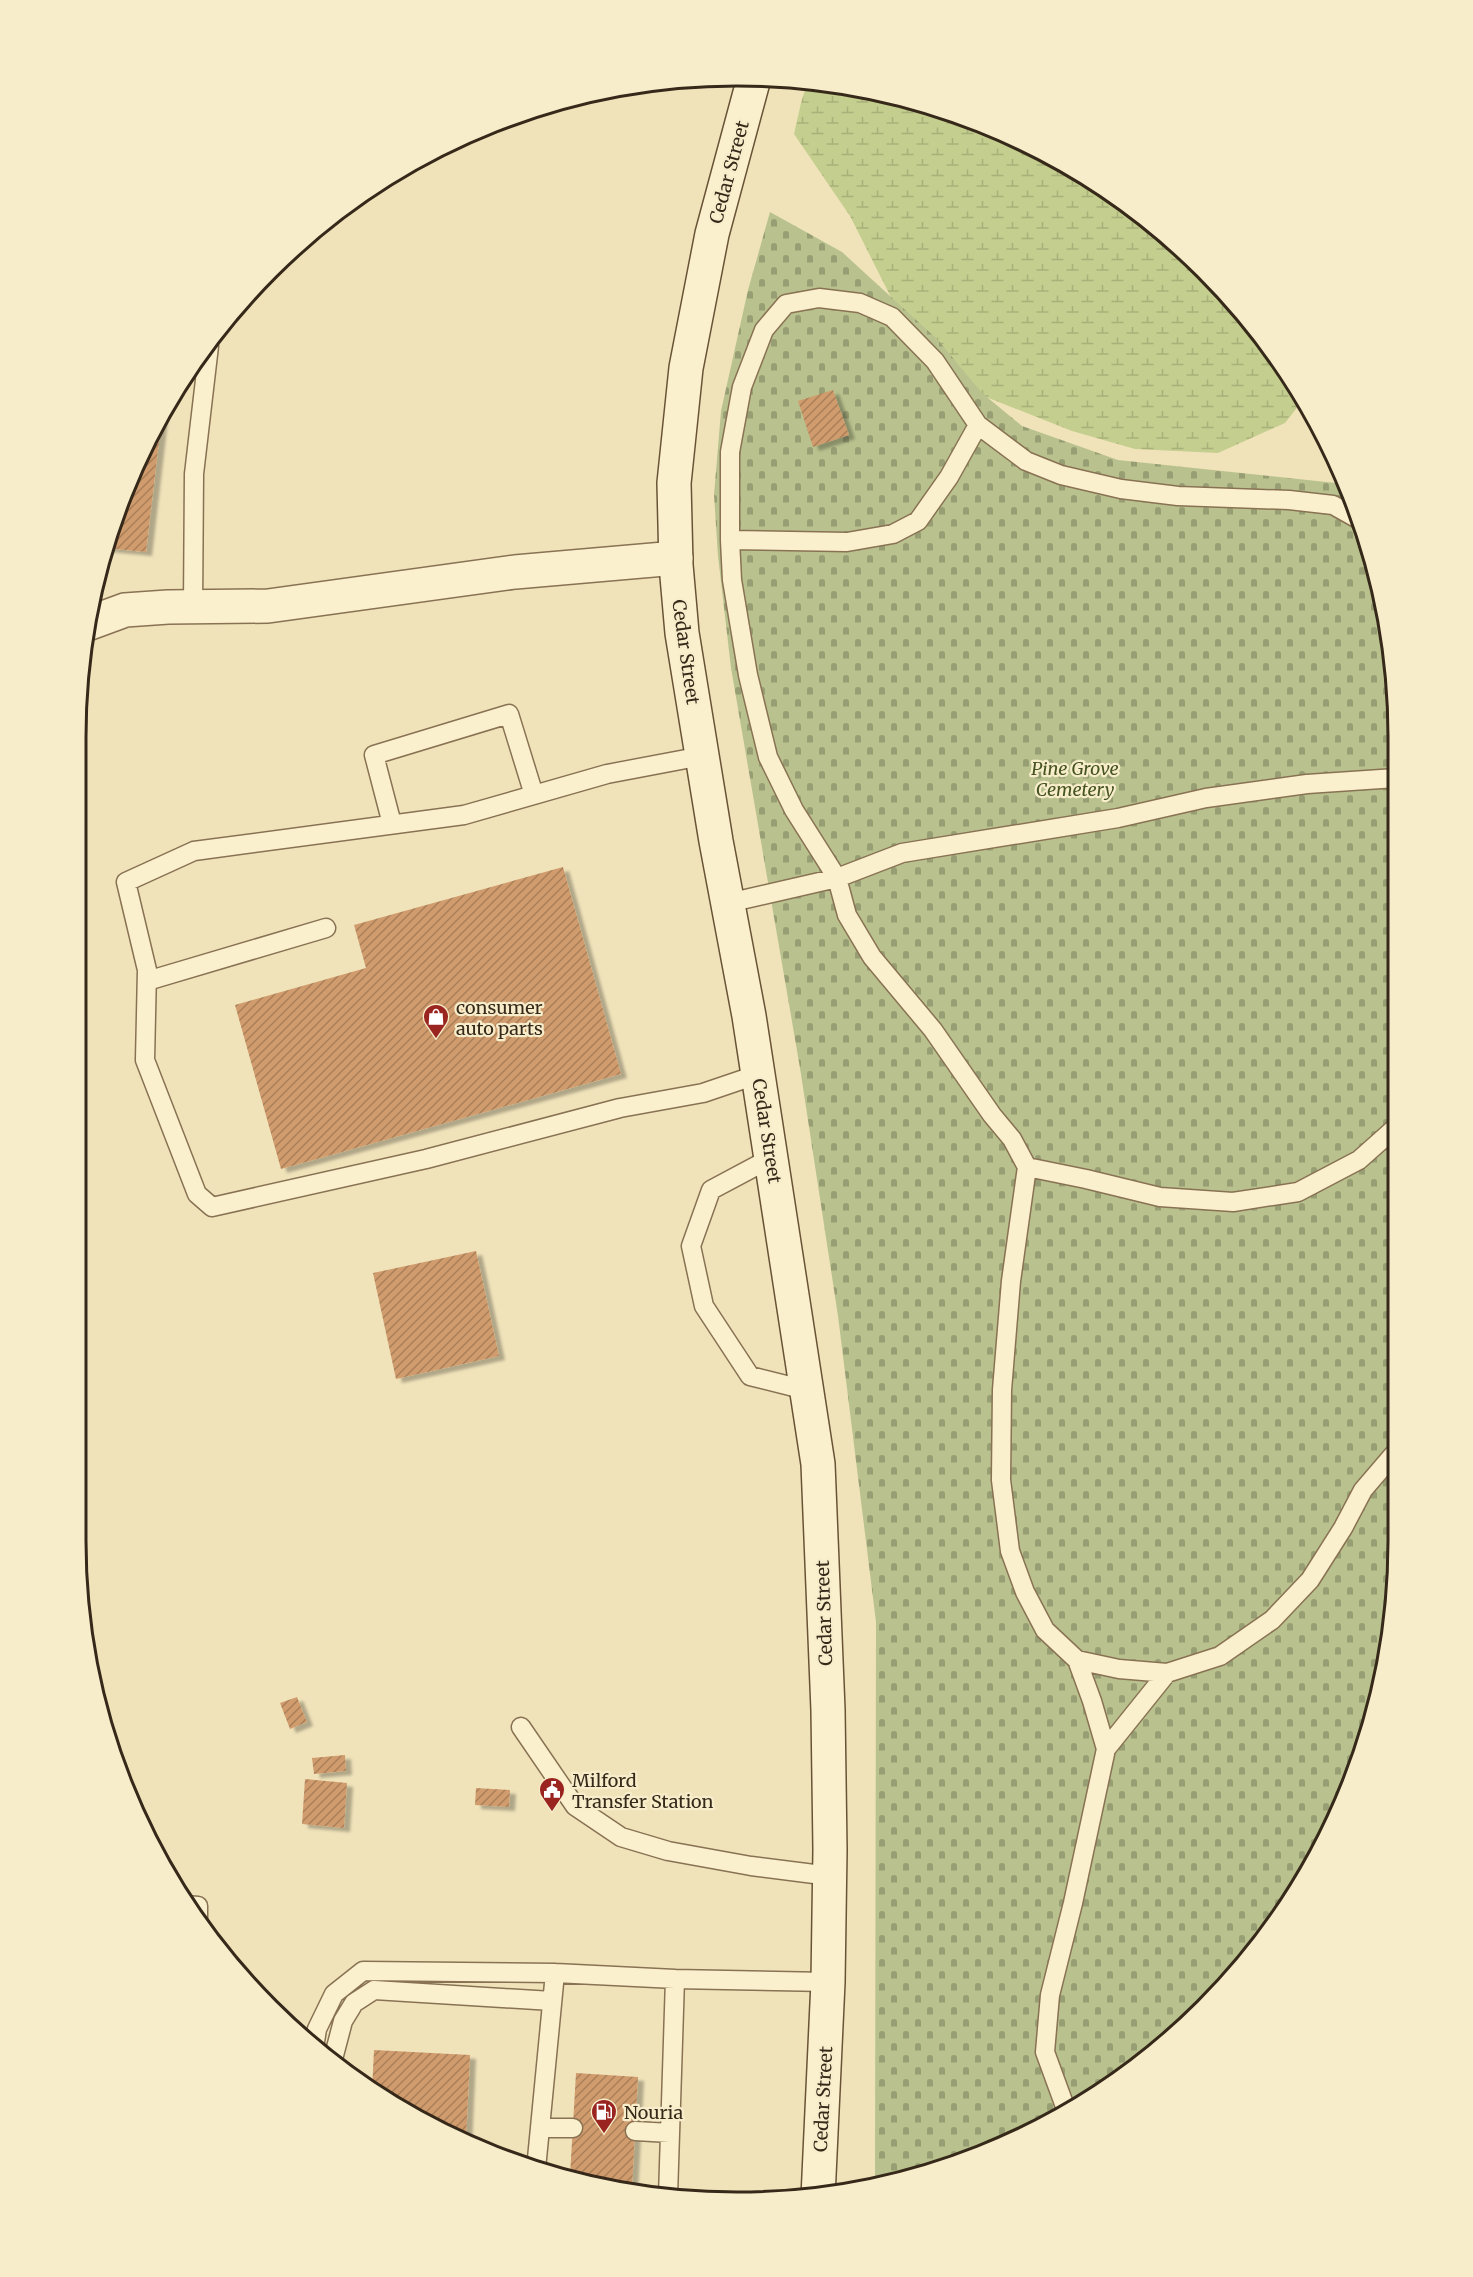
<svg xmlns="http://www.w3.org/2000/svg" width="1473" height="2277" font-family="Merriweather,serif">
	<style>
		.wetland { fill: url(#wetland-marsh) }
		.cemetery { fill: url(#cemetery-stones) }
		.building { fill: url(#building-hatch); filter: url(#shadow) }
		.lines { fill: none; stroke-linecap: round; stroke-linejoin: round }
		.service-casing { stroke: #887253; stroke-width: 21 }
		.minor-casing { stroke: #887253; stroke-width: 36 }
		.secondary-casing { stroke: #695337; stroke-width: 36 }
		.service { stroke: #fbf0cd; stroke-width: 18 }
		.minor { stroke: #fbf0cd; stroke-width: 33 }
		.secondary { stroke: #fbf0cd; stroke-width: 33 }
		.labels { text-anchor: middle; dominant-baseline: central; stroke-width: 4.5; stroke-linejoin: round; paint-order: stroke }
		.street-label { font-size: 18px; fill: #36291a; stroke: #f7edca }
		.park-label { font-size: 18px; font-style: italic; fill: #44531f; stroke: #f7edca }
		.poi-label { font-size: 18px; fill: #36291a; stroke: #f7edca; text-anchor: start }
		.rim { fill: none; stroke: #36291a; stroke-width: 3 }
	</style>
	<defs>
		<pattern id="wetland-marsh" width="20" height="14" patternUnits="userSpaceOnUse" patternTransform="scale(1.5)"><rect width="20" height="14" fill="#c4ce8e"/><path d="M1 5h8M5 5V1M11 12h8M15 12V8" fill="none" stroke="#a9b17a"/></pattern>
		<pattern id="cemetery-stones" width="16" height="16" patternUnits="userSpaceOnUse" patternTransform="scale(1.5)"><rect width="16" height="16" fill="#b9c28e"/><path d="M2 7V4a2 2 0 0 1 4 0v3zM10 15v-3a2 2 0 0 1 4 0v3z" fill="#979e73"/></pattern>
		<pattern id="building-hatch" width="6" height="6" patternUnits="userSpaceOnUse" patternTransform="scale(1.5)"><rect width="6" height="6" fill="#d19c6d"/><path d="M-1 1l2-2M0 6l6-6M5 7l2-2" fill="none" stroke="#aa7f59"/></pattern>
		<filter id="shadow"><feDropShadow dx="6" dy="4" stdDeviation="1.5" flood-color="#0004"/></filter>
	</defs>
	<rect width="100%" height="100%" fill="#f0e3ba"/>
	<!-- wetland -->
	<path class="wetland" d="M 808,80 L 823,81 L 949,110 L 1067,163 L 1172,239 L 1261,334 L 1303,400 L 1285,423 L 1218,453 L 1135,449 L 1072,431 L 981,395 L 914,343 L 850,216 L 794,134 L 801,103 Z"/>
	<!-- cemetery -->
	<path class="cemetery" d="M 770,212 L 842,252 L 938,340 L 982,393 L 1022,426 L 1118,460 L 1345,484 L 1376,566 L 1397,694 L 1392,1626 L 1348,1794 L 1287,1908 L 1234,1976 L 1104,2091 L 1029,2134 L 908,2179 L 875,2186 L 876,1622 L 838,1316 L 800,1068 L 731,668 L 718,556 L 714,495 L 721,411 L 748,290 Z"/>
	<!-- building -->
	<path class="building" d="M 833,390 L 849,435 L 813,447 L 798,401 Z
		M 162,416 L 146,552 L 105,548 L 110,524 L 143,444 Z
		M 563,867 L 621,1074 L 281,1169 L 235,1005 L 366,968 L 354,925 Z
		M 476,1251 L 499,1356 L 396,1379 L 373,1273 Z
		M 297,1697 L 307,1722 L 290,1729 L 280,1703 Z
		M 345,1755 L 346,1771 L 314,1774 L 312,1758 Z
		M 305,1779 L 347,1783 L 344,1828 L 302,1824 Z
		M 476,1788 L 510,1790 L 509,1807 L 475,1805 Z
		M 374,2050 L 470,2055 L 466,2141 L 406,2114 L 372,2091 Z
		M 576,2073 L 638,2077 L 632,2188 L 570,2176 Z"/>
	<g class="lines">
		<defs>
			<path id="service" d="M 730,540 L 847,542 L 893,534 L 918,521 L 949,477 L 978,425
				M 193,607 L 194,474 L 209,346
				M 702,756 L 607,774 L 464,815 L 194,851 L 126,882 L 147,970 L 145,1060 L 197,1194 L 212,1207 L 426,1159 L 620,1108 L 703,1093 L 759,1074
				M 392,824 L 374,755 L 509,714 L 534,795
				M 728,903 L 837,878 L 902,853 L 1118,818 L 1206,798 L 1307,784 L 1396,778
				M 147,981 L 326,928
				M 771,1158 L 711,1190 L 691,1246 L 704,1306 L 750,1376 L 806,1390
				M 1027,1167 L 1086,1179 L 1160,1197 L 1233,1202 L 1298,1192 L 1359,1160 L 1395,1128
				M 1077,1660 L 1119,1669 L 1167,1673 L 1220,1656 L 1272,1620 L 1310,1580 L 1343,1528 L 1363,1490 L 1393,1455
				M 521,1727 L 575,1806 L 621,1837 L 668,1851 L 751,1866 L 830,1876
				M 1106,1749 L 1167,1673
				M 185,1905 L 198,1906 L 198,1922
				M 314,2048 L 317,2029 L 334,1994 L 363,1971 L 555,1973 L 675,1979
				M 332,2063 L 343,2021 L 354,2003 L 374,1990 L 552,2001
				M 1067,2112 L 1045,2052 L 1050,1995 L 1073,1903 L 1106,1749 L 1092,1701 L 1077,1660 L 1045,1630 L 1025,1592 L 1010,1551 L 1001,1480 L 1002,1390 L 1011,1281 L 1027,1167 L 1012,1139 L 992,1115 L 933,1030 L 872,957 L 847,915 L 837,878 L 794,810 L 768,757 L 748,675 L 732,580 L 730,540 L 730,452 L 742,387 L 764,330 L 786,304 L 819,298 L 860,303 L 892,317 L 935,361 L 978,425 L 1026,461 L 1061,475 L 1121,489 L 1178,496 L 1289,500 L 1333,505 L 1358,519
				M 540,2128 L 573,2128
				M 635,2131 L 670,2133
				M 536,2169 L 555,1973
				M 668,2196 L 675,1979 L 828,1982"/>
			<path id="minor" d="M 87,624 L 125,610 L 168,607 L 268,606 L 515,572 L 676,558"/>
			<path id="secondary" d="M 754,78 L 712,234 L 686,368 L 674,483 L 676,565 L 682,633 L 716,841 L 749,1016 L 818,1464 L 828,1710 L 830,1850 L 828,1982 L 818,2197"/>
		</defs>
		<!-- service casing -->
		<use href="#service" class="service-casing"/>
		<!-- minor casing -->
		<use href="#minor" class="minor-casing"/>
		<!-- secondary casing -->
		<use href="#secondary" class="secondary-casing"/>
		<!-- service -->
		<use href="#service" class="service"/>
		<!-- minor -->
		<use href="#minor" class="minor"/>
		<!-- secondary -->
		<use href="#secondary" class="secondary"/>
	</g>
	<!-- icons -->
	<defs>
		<symbol id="shop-pin" viewBox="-11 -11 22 30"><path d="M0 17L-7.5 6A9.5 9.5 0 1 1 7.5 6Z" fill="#9a2520" stroke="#f7edca"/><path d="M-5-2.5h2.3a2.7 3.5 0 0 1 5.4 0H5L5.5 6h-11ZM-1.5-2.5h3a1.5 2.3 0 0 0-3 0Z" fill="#fff"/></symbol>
		<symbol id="civic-pin" viewBox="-11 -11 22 30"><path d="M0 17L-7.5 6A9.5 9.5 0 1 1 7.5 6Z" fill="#9a2520" stroke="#f7edca"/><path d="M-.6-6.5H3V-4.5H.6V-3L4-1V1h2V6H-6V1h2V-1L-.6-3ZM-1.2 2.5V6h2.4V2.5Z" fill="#fff"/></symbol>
		<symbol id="fuel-pin" viewBox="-11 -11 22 30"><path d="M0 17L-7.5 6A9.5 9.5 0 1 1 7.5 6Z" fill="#9a2520" stroke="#f7edca"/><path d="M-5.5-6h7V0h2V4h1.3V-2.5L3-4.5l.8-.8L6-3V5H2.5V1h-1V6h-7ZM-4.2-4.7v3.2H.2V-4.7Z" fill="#fff"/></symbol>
	</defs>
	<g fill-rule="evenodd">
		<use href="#shop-pin" x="421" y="1002" width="30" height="40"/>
		<use href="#civic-pin" x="537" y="1775" width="30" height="40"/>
		<use href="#fuel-pin" x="589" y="2097" width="30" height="40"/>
	</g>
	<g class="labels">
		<!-- street labels -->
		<g class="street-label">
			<text transform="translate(729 172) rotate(-75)">Cedar Street</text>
			<text transform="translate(686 652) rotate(82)">Cedar Street</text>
			<text transform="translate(767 1131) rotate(81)">Cedar Street</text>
			<text transform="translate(824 1613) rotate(-92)">Cedar Street</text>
			<text transform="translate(823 2099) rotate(-87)">Cedar Street</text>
		</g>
		<!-- park labels -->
		<g class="park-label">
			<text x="1075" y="768">Pine Grove<tspan x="1075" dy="21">Cemetery</tspan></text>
		</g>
		<!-- poi labels -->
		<g class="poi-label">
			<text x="456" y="1007">consumer<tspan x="456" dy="21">auto parts</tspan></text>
			<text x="572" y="1780">Milford<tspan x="572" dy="21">Transfer Station</tspan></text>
			<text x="624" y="2112">Nouria</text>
		</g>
	</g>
	<!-- crop -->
	<path d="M0 0H1473V2277H0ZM737 86H737A651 651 0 0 1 1388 737V1541A651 651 0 0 1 737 2192H737A651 651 0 0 1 86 1541V737A651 651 0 0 1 737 86Z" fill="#f7edca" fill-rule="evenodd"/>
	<path class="rim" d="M737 86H737A651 651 0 0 1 1388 737V1541A651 651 0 0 1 737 2192H737A651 651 0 0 1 86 1541V737A651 651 0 0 1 737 86Z"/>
</svg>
